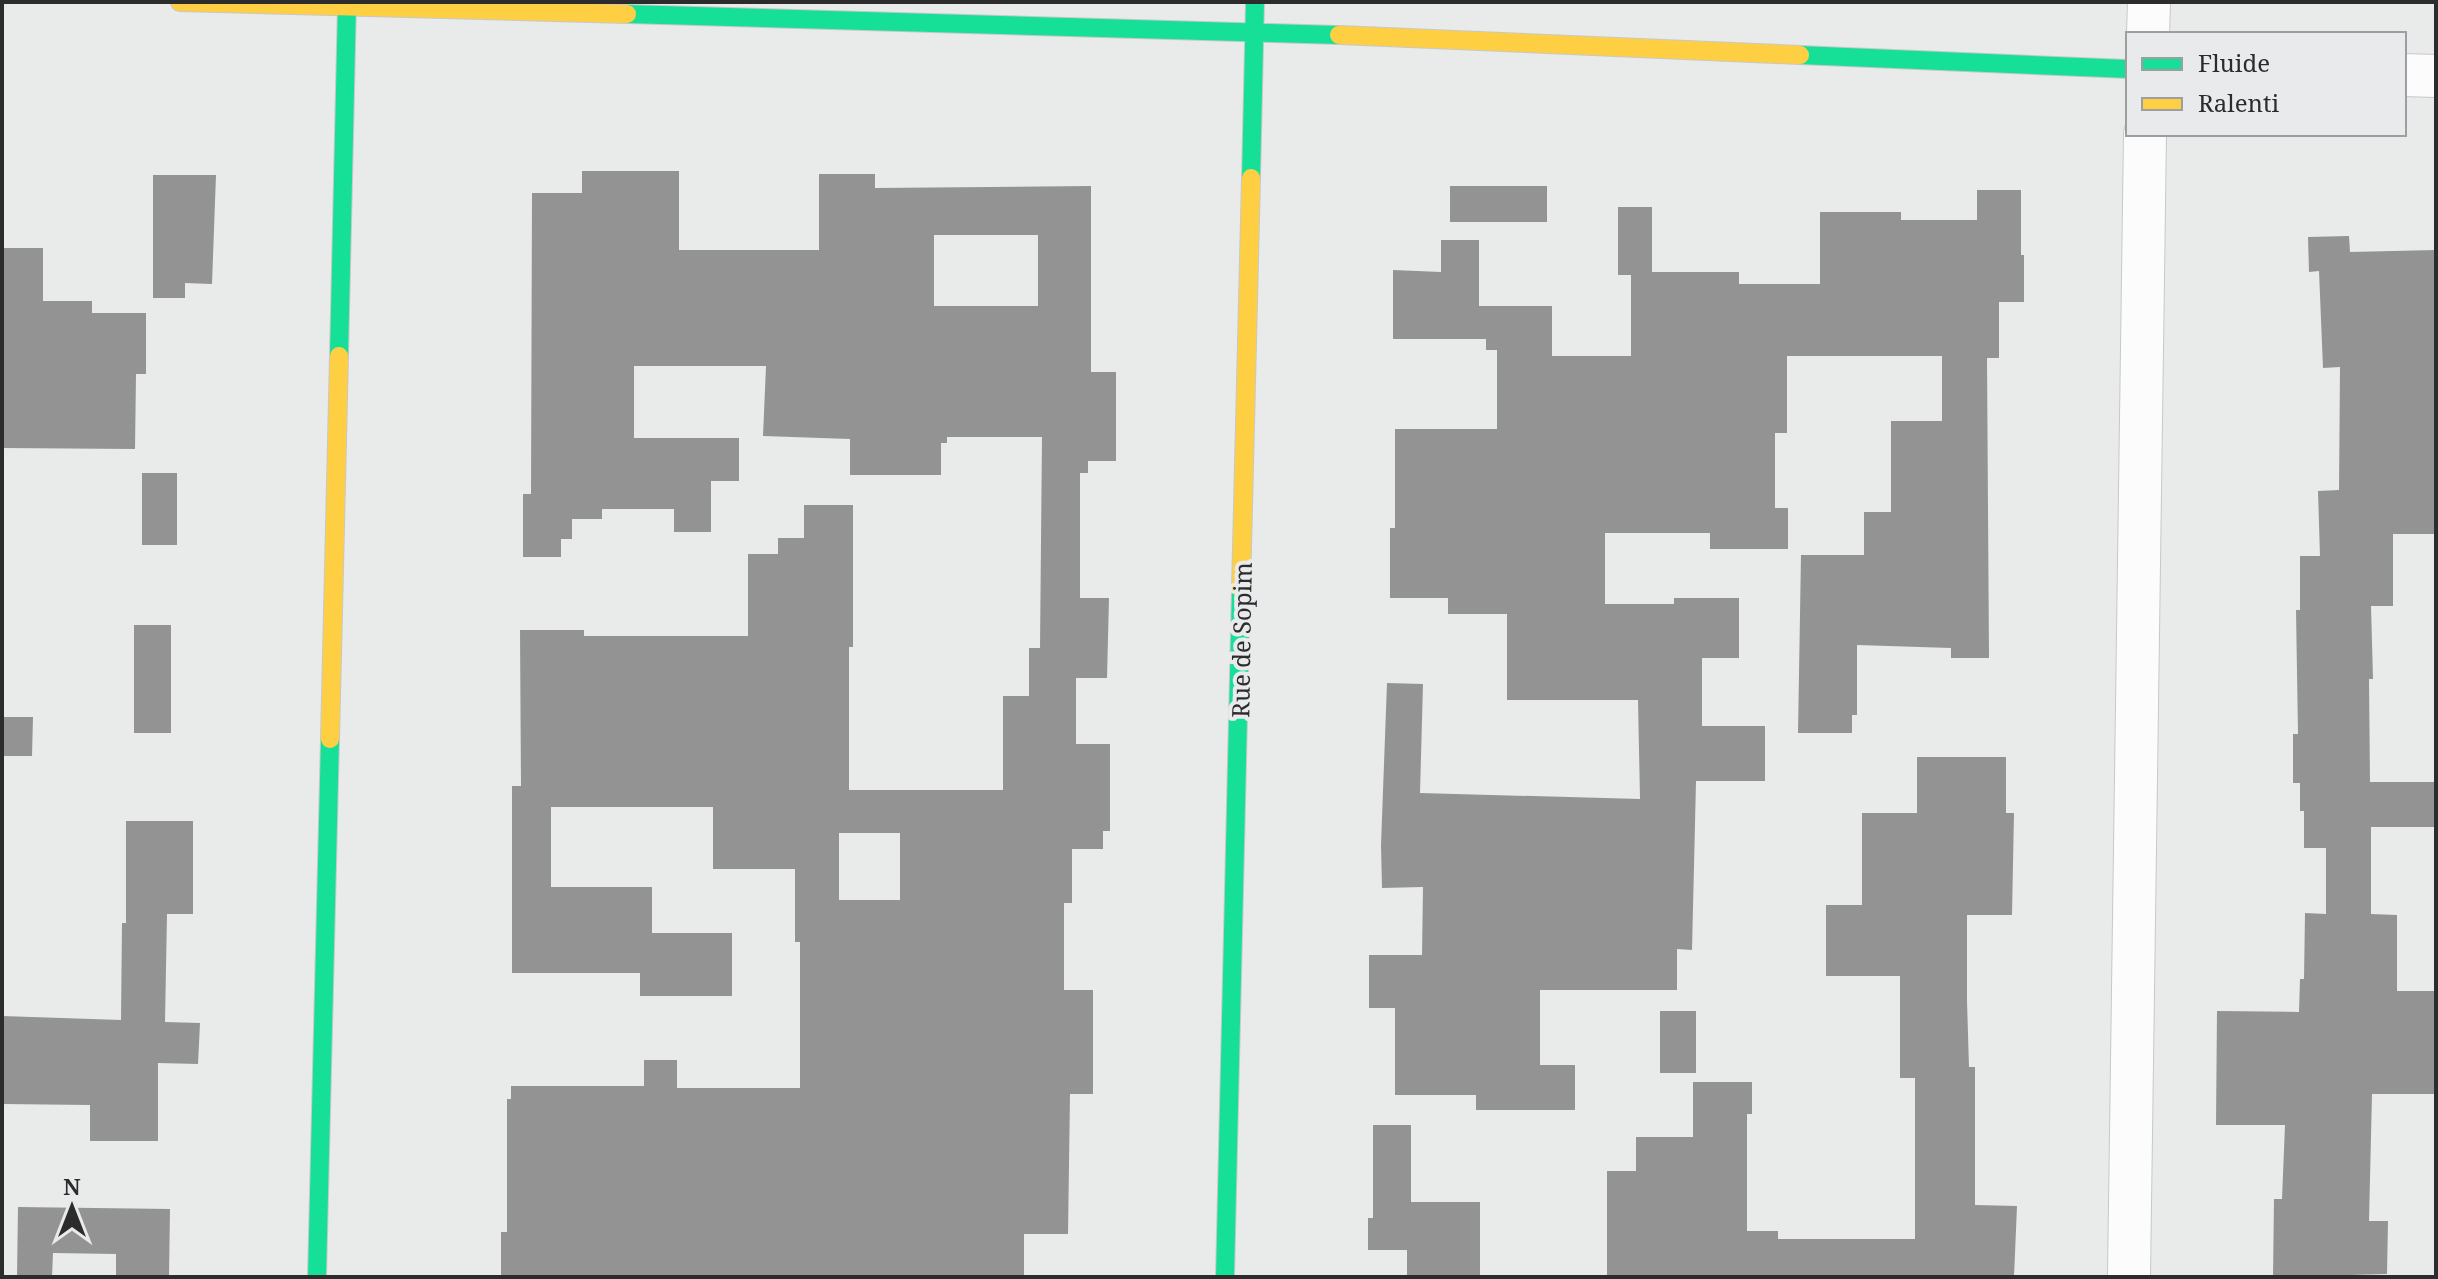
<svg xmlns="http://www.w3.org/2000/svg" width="2438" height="1279" font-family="'Noto Serif',serif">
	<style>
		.building { fill: #939393; fill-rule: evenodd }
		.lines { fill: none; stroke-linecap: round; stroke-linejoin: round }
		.street-casing { stroke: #c8c8c9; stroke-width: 44 }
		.fast-casing { stroke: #c8c8c9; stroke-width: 20 }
		.slow-casing { stroke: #c8c8c9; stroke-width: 20 }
		.street { stroke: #fcfcfc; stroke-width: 42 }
		.fast { stroke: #16e098; stroke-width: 18 }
		.slow { stroke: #ffcf43; stroke-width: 18 }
		.labels { text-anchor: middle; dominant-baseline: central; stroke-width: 8; stroke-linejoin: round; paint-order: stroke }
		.street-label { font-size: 24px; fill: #2c2c2d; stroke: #e8eaeb }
	</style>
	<rect width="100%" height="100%" fill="#e9eaea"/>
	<!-- building -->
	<path class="building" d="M 582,171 L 679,171 L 679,250 L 819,250 L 819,174 L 875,174 L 875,188 L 1091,186 L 1091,372 L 1116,372 L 1116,461 L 1088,461 L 1088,473 L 1080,473 L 1080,598 L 1109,598 L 1107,678 L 1076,678 L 1076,744 L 1110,744 L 1110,831 L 1103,831 L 1103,849 L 1072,849 L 1072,903 L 1064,903 L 1064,990 L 1093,990 L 1093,1094 L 1070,1094 L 1068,1234 L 1024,1234 L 1024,1277 L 501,1277 L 501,1232 L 507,1232 L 507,1099 L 511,1099 L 511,1086 L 644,1086 L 644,1060 L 677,1060 L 677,1088 L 800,1088 L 800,942 L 795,942 L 795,869 L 713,869 L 713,807 L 551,807 L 551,887 L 652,887 L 652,933 L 732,933 L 732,996 L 640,996 L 640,973 L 512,973 L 512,786 L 521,786 L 520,630 L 584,630 L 584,636 L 748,636 L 748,554 L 778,554 L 778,538 L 804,538 L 804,505 L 853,505 L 853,647 L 849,647 L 849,790 L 1003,790 L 1003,696 L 1029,696 L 1029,648 L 1040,648 L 1042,437 L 947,437 L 947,443 L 941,443 L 941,475 L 850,475 L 850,439 L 763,436 L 766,366 L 634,366 L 634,438 L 739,438 L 739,481 L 711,481 L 711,532 L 674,532 L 674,509 L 602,509 L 602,519 L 572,519 L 572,539 L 561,539 L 561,557 L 523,557 L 523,494 L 531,494 L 532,193 L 582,193 ZM 934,235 L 1038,235 L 1038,306 L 934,306 ZM 839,833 L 900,833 L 900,900 L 839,900 Z
		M 153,175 L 216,175 L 212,284 L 185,283 L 185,298 L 153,298 Z
		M 1450,186 L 1547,186 L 1547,222 L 1450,222 Z
		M 1977,190 L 2021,190 L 2021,255 L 2024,255 L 2024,302 L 1999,302 L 1999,358 L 1987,358 L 1989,658 L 1951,658 L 1951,648 L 1857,645 L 1857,715 L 1852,715 L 1852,733 L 1798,733 L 1801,555 L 1864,555 L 1864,512 L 1891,512 L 1891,421 L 1942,421 L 1942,356 L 1787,356 L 1787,433 L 1775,433 L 1775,508 L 1788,508 L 1788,549 L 1710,549 L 1710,533 L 1605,533 L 1605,604 L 1674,604 L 1674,598 L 1739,598 L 1739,658 L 1702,658 L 1702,726 L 1765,726 L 1765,781 L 1696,781 L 1692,950 L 1677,949 L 1677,990 L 1540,990 L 1540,1065 L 1575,1065 L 1575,1110 L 1476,1110 L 1476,1095 L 1395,1095 L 1395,1008 L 1369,1008 L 1369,955 L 1422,955 L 1423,887 L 1382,888 L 1381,845 L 1387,683 L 1423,684 L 1420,793 L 1640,799 L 1638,700 L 1507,700 L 1507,614 L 1448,614 L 1448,598 L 1390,598 L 1390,528 L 1395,528 L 1395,429 L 1497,429 L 1497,350 L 1486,350 L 1486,339 L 1393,339 L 1393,270 L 1441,272 L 1441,240 L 1479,240 L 1479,306 L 1552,306 L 1552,356 L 1631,356 L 1631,275 L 1618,275 L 1618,207 L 1652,207 L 1652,272 L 1739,272 L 1739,284 L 1820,284 L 1820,212 L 1901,212 L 1901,220 L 1977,220 Z
		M 2349,236 L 2350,252 L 2436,250 L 2436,534 L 2393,534 L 2393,606 L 2371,606 L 2373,679 L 2369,679 L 2370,782 L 2436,782 L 2436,827 L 2371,827 L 2371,914 L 2397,915 L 2397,991 L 2436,991 L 2436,1094 L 2372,1094 L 2369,1221 L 2388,1221 L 2387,1274 L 2273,1277 L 2274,1199 L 2282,1199 L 2285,1125 L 2216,1125 L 2217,1011 L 2299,1012 L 2300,979 L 2304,979 L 2305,913 L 2326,914 L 2326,848 L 2304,848 L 2304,811 L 2300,811 L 2300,783 L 2293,783 L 2293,734 L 2298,734 L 2296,610 L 2300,610 L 2300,556 L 2320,556 L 2318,491 L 2339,490 L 2340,367 L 2323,368 L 2319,271 L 2309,272 L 2308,237 Z
		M 2,248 L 43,248 L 43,301 L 92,301 L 92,313 L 146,313 L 146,374 L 136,374 L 135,449 L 2,448 Z
		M 142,473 L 177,473 L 177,545 L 142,545 Z
		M 134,625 L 171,625 L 171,733 L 134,733 Z
		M 2,717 L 33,717 L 32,756 L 2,756 Z
		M 1917,757 L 2006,757 L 2006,813 L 2014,813 L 2012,915 L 1967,915 L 1967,1001 L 1969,1067 L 1975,1067 L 1975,1205 L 2017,1206 L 2014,1277 L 1607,1277 L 1607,1171 L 1636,1171 L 1636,1137 L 1693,1137 L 1693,1082 L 1752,1082 L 1752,1114 L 1747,1114 L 1747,1231 L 1778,1231 L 1778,1239 L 1915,1239 L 1915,1078 L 1900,1078 L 1900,976 L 1826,976 L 1826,905 L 1862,905 L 1862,813 L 1917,813 Z
		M 126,821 L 193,821 L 193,914 L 167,914 L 165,1022 L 200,1023 L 198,1064 L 158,1063 L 158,1141 L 90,1141 L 90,1105 L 2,1104 L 2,1016 L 121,1020 L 122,923 L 126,923 Z
		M 1660,1011 L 1696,1011 L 1696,1073 L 1660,1073 Z
		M 1373,1125 L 1411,1125 L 1411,1202 L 1480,1202 L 1480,1277 L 1407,1277 L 1407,1250 L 1368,1250 L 1368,1218 L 1373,1218 Z
		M 18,1207 L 170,1209 L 169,1277 L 116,1277 L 116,1254 L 53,1253 L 52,1277 L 17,1277 Z"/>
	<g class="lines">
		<defs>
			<path id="street" d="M 2148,34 L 2149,2
				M 2404,75 L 2436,76
				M 2129,1277 L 2145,134"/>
			<path id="fast" d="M 627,14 L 1339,35
				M 1800,55 L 2128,69
				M 1251,178 L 1255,2
				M 339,356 L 347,2
				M 317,1277 L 330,739
				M 1225,1277 L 1241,589"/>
			<path id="slow" d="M 180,2 L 627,14
				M 1339,35 L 1800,55
				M 1241,589 L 1251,178
				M 330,739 L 339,356"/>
		</defs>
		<!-- street casing -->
		<use href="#street" class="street-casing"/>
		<!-- fast casing -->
		<use href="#fast" class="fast-casing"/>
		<!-- slow casing -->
		<use href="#slow" class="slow-casing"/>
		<!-- street -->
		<use href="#street" class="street"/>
		<!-- fast -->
		<use href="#fast" class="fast"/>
		<!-- slow -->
		<use href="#slow" class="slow"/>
	</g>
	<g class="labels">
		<!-- street labels -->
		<g class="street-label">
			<text transform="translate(1241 640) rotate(-89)">Rue de Sopim</text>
		</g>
	</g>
	<!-- border -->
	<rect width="2438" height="1279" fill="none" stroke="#2c2c2d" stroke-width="8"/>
	<!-- legend -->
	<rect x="2126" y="32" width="280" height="104" fill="#e8eaeb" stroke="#9d9e9f" stroke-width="2"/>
	<rect x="2142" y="58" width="40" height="12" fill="#16e098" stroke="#9d9e9f" stroke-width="2"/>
	<text x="2198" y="72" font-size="24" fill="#2c2c2d">Fluide</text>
	<rect x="2142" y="98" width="40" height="12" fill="#ffcf43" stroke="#9d9e9f" stroke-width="2"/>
	<text x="2198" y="112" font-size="24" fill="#2c2c2d">Ralenti</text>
	<!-- north arrow -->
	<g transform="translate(72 1207)" stroke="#e8eaeb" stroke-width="6" paint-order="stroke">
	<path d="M0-6L14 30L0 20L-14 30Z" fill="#2c2c2d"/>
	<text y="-12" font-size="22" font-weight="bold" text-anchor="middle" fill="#2c2c2d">N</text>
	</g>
</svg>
